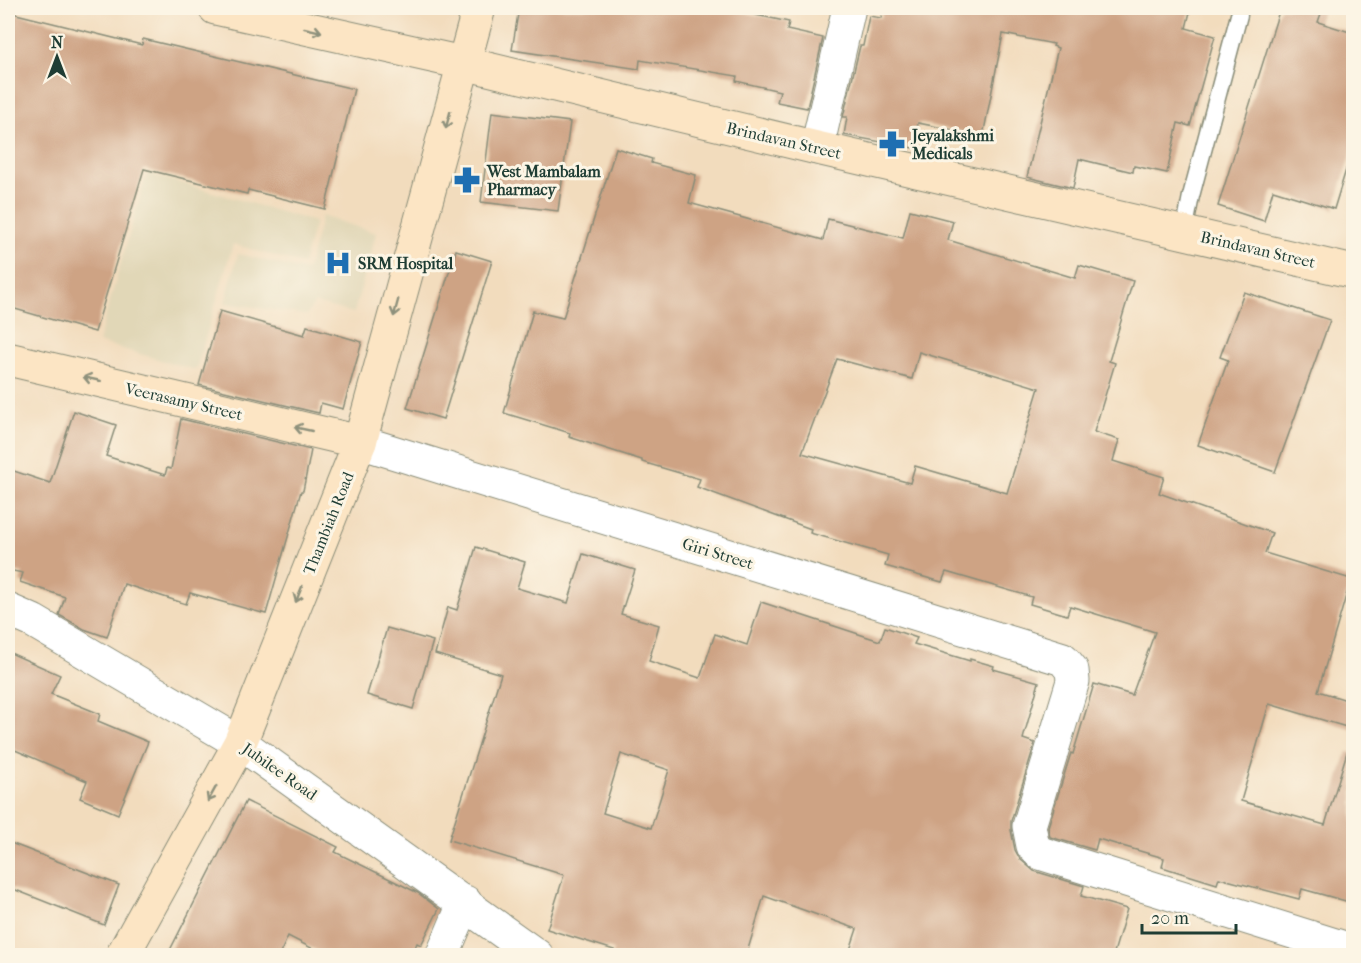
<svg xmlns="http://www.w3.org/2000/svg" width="1361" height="963" font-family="'IM FELL French Canon',serif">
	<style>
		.built { fill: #e1d7b7 }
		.building { fill: #cea384; fill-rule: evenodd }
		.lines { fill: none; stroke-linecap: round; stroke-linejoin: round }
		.lane-casing { stroke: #888c78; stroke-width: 19 }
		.street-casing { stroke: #888c78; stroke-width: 35 }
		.secondary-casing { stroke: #888c78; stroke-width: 35 }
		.lane { stroke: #fff; stroke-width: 16 }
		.street { stroke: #fff; stroke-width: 33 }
		.secondary { stroke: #fce5c4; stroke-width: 33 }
		.oneway { stroke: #8e917c }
		.labels { text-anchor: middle; stroke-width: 6; stroke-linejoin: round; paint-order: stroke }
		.poi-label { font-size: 16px; font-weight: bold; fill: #1f3d34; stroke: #fcf5e5; text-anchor: start }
		.street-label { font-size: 16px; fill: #1f3d34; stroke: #fcf5e5 }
	</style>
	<rect width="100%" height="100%" fill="#fcf5e5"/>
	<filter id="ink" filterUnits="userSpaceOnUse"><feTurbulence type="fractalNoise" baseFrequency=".0167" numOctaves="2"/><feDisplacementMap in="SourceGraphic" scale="12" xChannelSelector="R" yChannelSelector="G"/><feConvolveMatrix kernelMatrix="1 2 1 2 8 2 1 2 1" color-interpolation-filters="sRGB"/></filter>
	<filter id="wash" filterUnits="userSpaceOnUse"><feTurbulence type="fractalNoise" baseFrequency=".008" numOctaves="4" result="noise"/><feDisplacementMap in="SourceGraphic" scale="24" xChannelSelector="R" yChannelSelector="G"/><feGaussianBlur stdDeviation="1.35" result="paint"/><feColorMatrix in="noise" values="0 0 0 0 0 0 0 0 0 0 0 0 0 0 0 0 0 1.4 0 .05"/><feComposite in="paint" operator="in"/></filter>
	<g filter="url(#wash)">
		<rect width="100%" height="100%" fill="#f2dcbd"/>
		<g class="built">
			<path d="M147,173L315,222L303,264L233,244L196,370L98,342Z"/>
			<path d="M322,216L376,233L354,313L315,303L306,315L225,303L238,254L307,271Z"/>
		</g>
		<g id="blocks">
			<g class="building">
				<path d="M519,8H723L789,22L787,30L823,38L807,108L777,102L780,91L736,81L737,76L640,60L639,69L512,50Z"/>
				<path d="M883,8H1191L1186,28L1215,36L1190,126L1178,123L1167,173L1134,166L1133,172L1079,159L1073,188L1027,177L1058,48L1053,46L1054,44L1003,34L983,136L918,123L913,148L844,135L847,117H843L860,46H863L869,16L881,18Z"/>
				<path d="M1280,8H1323L1318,22L1353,33V147L1334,209L1273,190L1264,221L1218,206Z"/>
				<path d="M8,12L142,45L143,39L354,89L325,209L248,190L247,194L144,169L95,332L8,307Z"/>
				<path d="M492,112L570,122L558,211L481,202Z"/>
				<path d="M616,148L652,159L651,163L696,175L689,203L823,240L828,219L903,238L910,210L953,221L948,240L1075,278L1079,265L1133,281L1109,361L1115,363L1094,432L1119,440L1113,461L1164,477L1159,493L1272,533L1265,553L1351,579L1318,691L1353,702V729L1269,704L1241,801L1325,825L1347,752L1353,753V903L1302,889L1299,899L1219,878L1217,884L1162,867L1164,858L1098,839L1095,850L1050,837L1048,827L1071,753L1073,754L1094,684L1132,695L1155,632L1070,606L1067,615L1030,604L1032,597L946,572L942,582L885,566L888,555L810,533L811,529L697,487L700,479L642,462V460L569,437L570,433L504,413L533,311L563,318ZM919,352L1039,388L1007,493L915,466L910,483L802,453L837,359L912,379Z"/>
				<path d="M456,250L492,261L443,419L407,408Z"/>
				<path d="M1244,292L1330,320L1275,472L1198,445L1228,360L1220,357Z"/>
				<path d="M220,311L304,335L307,326L362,342L343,409L321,403L319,413L199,385Z"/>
				<path d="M74,411L116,425L106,456L165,475L167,468L171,469L181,419L311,450L303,491H301L266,614L190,593L186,604L124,584L107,637L84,629L59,615L65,597L20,582L23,573L8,570V469L50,483Z"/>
				<path d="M476,547L525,562L517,588L568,603L583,554L635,570L621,614L659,625L649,661L700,678L715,634L747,645L761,602L880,641L885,627L917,638L914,644L970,661V659L994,666L993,669L1039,682L1023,739L1035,743L1011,821V830L1015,850L1020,859L1034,871L1084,886L1081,896L1127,909L1113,956H848L857,929L764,896L746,956H612L614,950L547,929L564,875L449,840L501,674L435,654L448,607L457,610ZM621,754L669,770L651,828L603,813Z"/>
				<path d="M387,628L433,641L413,709L367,695Z"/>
				<path d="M8,652L60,675L51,694L100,714L98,721L148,742L118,814L80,798L87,781L8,747Z"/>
				<path d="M246,801L338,847L335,852L418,893L439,909L421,945L417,943L411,956H327L288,936L279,956H167Z"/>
				<path d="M8,842L119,885L104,925L8,887Z"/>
			</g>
		</g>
	</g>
	<g filter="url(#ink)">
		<use href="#blocks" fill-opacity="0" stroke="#888c78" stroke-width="1.5"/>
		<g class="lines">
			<g class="lane-casing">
				<path id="lane" d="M1184,232L1191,196L1239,15"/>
			</g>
			<g class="street-casing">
				<g id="street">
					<path d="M817,148L849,8"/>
					<path d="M360,442L1063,659L1072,670L1073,681L1029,826L1033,846L1040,853L1354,951"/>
					<path d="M8,610L33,621L240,743L537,956"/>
					<path d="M442,956L465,902"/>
				</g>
			</g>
			<g class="secondary-casing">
				<g id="secondary">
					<path d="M215,8L463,63L817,148L1354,272"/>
					<path d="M8,359L360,442"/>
					<path d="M122,956L240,743L360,442L479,8"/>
				</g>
			</g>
			<use href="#lane" class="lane"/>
			<use href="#street" class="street"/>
			<use href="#secondary" class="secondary"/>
		</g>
		<defs><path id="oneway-shaft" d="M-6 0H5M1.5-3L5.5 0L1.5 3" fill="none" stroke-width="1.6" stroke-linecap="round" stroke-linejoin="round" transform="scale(1.5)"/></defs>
		<g class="oneway">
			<use href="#oneway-shaft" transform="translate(313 30) rotate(13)"/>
			<use href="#oneway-shaft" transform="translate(448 120) rotate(105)"/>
			<use href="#oneway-shaft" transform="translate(396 308) rotate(105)"/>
			<use href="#oneway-shaft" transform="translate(92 379) rotate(-167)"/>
			<use href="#oneway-shaft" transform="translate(303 429) rotate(-167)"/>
			<use href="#oneway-shaft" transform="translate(299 594) rotate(112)"/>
			<use href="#oneway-shaft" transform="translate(212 794) rotate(119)"/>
		</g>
	</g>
	<defs>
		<g id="pharmacy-bare" transform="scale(2.07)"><path d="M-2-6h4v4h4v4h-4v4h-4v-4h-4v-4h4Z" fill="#1f6fb2" stroke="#fcf5e5" stroke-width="2.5" paint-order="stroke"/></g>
		<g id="hospital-bare" transform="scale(2.07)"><path d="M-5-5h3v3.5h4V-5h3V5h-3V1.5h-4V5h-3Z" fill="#1f6fb2" stroke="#fcf5e5" stroke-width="2.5" paint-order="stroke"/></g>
	</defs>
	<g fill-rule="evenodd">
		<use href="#pharmacy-bare" x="892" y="144"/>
		<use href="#pharmacy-bare" x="467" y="180"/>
		<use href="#hospital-bare" x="338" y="263"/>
	</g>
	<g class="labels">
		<g class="poi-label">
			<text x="912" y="141">Jeyalakshmi<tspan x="912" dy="18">Medicals</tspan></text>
			<text x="487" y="177">West Mambalam<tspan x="487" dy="18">Pharmacy</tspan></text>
			<text x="358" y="269">SRM Hospital</text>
		</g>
		<g class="street-label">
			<text transform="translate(784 140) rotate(13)" y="6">Brindavan Street</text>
			<text transform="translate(1258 249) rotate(13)" y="6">Brindavan Street</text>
			<text transform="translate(184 401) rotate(13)" y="6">Veerasamy Street</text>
			<text transform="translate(328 523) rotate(-68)" y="6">Thambiah Road</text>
			<text transform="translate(718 553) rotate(17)" y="6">Giri Street</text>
			<text transform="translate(280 771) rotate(35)" y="6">Jubilee Road</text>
		</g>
	</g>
	<rect width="1361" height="963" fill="none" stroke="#fcf5e5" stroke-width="30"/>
	<g transform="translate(57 57)" stroke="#fcf5e5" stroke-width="4.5" paint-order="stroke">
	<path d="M0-4.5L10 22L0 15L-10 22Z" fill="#1f3d34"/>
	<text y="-9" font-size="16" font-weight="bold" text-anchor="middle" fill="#1f3d34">N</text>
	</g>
	<path d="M1142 924v9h94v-9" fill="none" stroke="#1f3d34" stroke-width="3"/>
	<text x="1151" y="924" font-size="18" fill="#1f3d34" stroke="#fcf5e5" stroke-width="4.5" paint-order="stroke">20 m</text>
</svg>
